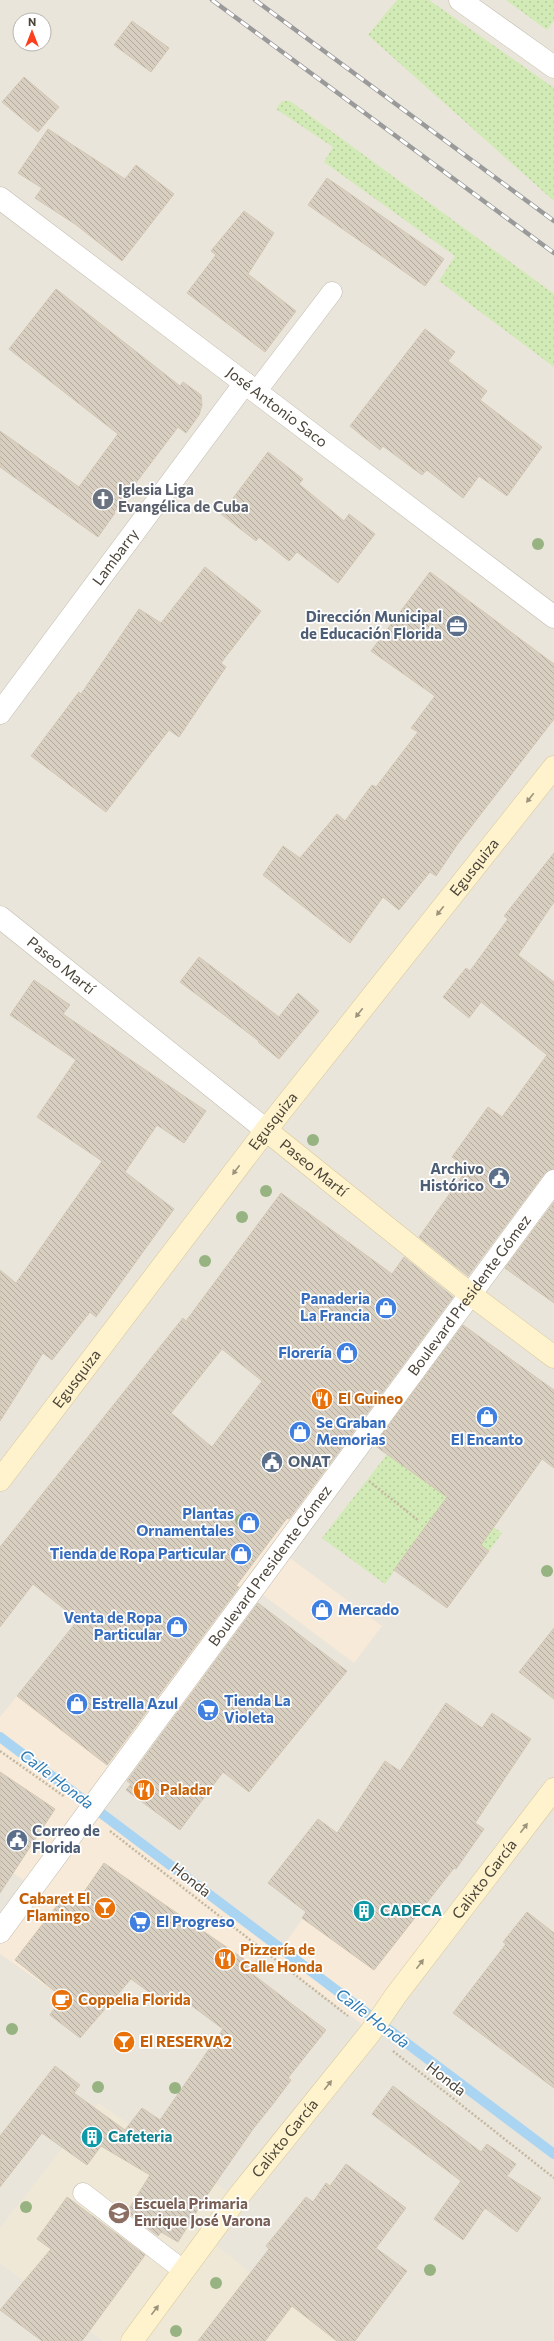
<svg xmlns="http://www.w3.org/2000/svg" width="554" height="2341" font-family="Commissioner,sans-serif">
	<style>
		.residential { fill: #eae5da; fill-rule: evenodd }
		.commercial { fill: #f7ead8 }
		.education { fill: #efe8d6 }
		.grass { fill: url(#grass-dots) }
		.lines { fill: none; stroke-linecap: round; stroke-linejoin: round }
		.stream { stroke: #a9d4f2; stroke-width: 10 }
		.building { fill: url(#building-back-hatch); stroke: #d3c7b4; fill-rule: evenodd }
		.lane-casing { stroke: #c2bbae; stroke-width: 21 }
		.street-casing { stroke: #c2bbae; stroke-width: 23 }
		.secondary-casing { stroke: #d6c79b; stroke-width: 23 }
		.path { stroke: #c4b79f; stroke-width: 2.5; stroke-dasharray: 2 2; stroke-linecap: butt }
		.lane { stroke: #fff; stroke-width: 20 }
		.street { stroke: #fff; stroke-width: 22 }
		.secondary { stroke: #fff3cd; stroke-width: 22 }
		.rail-casing { stroke: #9a9a9a; stroke-width: 4.5 }
		.rail { stroke: #fff; stroke-width: 3; stroke-dasharray: 9; stroke-linecap: butt }
		.tree { fill: #97b381 }
		.oneway { fill: #9c937c }
		.labels { text-anchor: middle; stroke-width: 3.5; stroke-linejoin: round; paint-order: stroke }
		.street-label { font-size: 15px; fill: #4b4439; stroke: #fff }
		.worship-label { font-size: 15px; font-weight: bold; fill: #5b616d; stroke: #fff; text-anchor: start }
		.service-label { font-size: 15px; font-weight: bold; fill: #4e5e75; stroke: #fff; text-anchor: end }
		.shop-label { font-size: 15px; font-weight: bold; fill: #366cbe; stroke: #fff; text-anchor: end }
		.food-label { font-size: 15px; font-weight: bold; fill: #c56008; stroke: #fff; text-anchor: start }
		.culture-label { font-size: 15px; font-weight: bold; fill: #0d838f; stroke: #fff; text-anchor: start }
		.education-label { font-size: 15px; font-weight: bold; fill: #785e54; stroke: #fff; text-anchor: start }
		.water-label { font-size: 16px; font-style: italic; fill: #2e7ab2; stroke: #fff }
	</style>
	<defs>
		<pattern id="grass-dots" width="8" height="8" patternUnits="userSpaceOnUse"><rect width="8" height="8" fill="#d2eab5"/><path d="M2 2h.1M6 6h.1" fill="none" stroke="#b6ca9c" stroke-width="1.8" stroke-linecap="round"/></pattern>
		<pattern id="building-back-hatch" width="6" height="6" patternUnits="userSpaceOnUse"><rect width="6" height="6" fill="#d8cfc1"/><path d="M-1 5l2 2M0 0l6 6M5-1l2 2" fill="none" stroke="#b1aa9e"/></pattern>
	</defs>
	<rect width="100%" height="100%" fill="#f6f3ec"/>
	<path class="residential" d="M0,0H554V2341H0ZM20,20H44V44H20Z"/>
	<g class="commercial">
		<path d="M252,1416L336,1477L192,1673L290,1741L262,1774L168,1706L94,1805L14,1747L281,1949L351,1851L442,1919L367,2028L263,1951L209,2019L180,1997L164,2003L111,1965L94,1986L113,2001L80,2038L50,2015L62,1997L0,1954V1932L34,1887L0,1864V1717L122,1567Z"/>
		<path d="M290,1558L382,1626L354,1663L263,1595Z"/>
	</g>
	<path class="education" d="M98,2103L237,2198L208,2239L337,2341H103L0,2263V2228Z"/>
	<g class="grass">
		<path d="M397,0H429L554,88V201L368,35Z"/>
		<path d="M506,0H554V20L547,30Z"/>
		<path d="M282,101H290L554,294V367L439,281L455,256L324,162L333,147L276,109Z"/>
		<path d="M389,1452L502,1533L489,1551L436,1513L385,1584L322,1538Z"/>
	</g>
	<g class="lines">
		<path class="stream" d="M0,1737L554,2154"/>
	</g>
	<g class="building">
		<path d="M132,21L169,48L151,72L114,45Z"/>
		<path d="M24,77L59,107L38,132L2,102Z"/>
		<path d="M48,129L125,179L136,165L174,194L122,261L75,224L35,198L42,188L18,173Z"/>
		<path d="M327,178L444,259L425,286L308,205Z"/>
		<path d="M244,211L274,233L248,274L296,311L265,352L187,293L216,255L211,251Z"/>
		<path d="M56,289L180,386L183,382L201,395L202,405L199,415L186,433L178,427L114,512L115,513L98,537L0,467V431L79,487L118,434L9,349Z"/>
		<path d="M425,329L455,352L448,361L487,391L480,400L542,447L507,496L479,476L463,498L427,470L422,475L383,446L380,450L350,426Z"/>
		<path d="M268,452L303,479L299,484L344,521L349,514L375,534L338,583L297,552L289,561L259,537L256,541L221,514Z"/>
		<path d="M205,567L261,611L221,663L226,667L179,737L169,730L106,812L31,756L79,692L81,694L139,609L161,623Z"/>
		<path d="M430,572L554,664V719L457,845L436,876L430,872L399,910L383,897L350,943L263,875L283,846L300,858L337,814L345,821L372,785L376,787L418,732L411,728L435,696L371,651Z"/>
		<path d="M554,853V902L518,955L554,982V1169L544,1174L468,1276L419,1237L468,1168L452,1157L488,1107L502,1117L547,1055L481,1002L469,1018L443,997L466,968L470,971L508,919L504,916Z"/>
		<path d="M199,957L279,1017L298,993L319,1011L279,1059L258,1042L259,1041L180,982Z"/>
		<path d="M34,980L70,1005L63,1014L206,1111L184,1143L157,1125L125,1172L174,1209L96,1317L90,1312L52,1360L43,1353L0,1421V1270L16,1283L102,1161L37,1117L76,1060L10,1015Z"/>
		<path d="M281,1193L392,1274L404,1257L453,1297L289,1519L287,1518L236,1586L239,1587L107,1765L17,1696L78,1620L33,1584L0,1627V1547L183,1318L186,1321ZM222,1349L262,1381L212,1447L171,1413Z"/>
		<path d="M554,1202V1303L505,1268Z"/>
		<path d="M463,1325L554,1390V1468L542,1459L481,1545L489,1551L447,1608L394,1570L447,1497L374,1445Z"/>
		<path d="M258,1603L347,1671L249,1792L223,1772L180,1830L126,1790L131,1784L127,1781Z"/>
		<path d="M554,1628V1699L519,1672Z"/>
		<path d="M446,1703L482,1728L492,1713L531,1739L475,1823L484,1829L456,1869L454,1868L374,1970L302,1918L306,1912L268,1883L318,1819L337,1833L385,1761L400,1771Z"/>
		<path d="M0,1772L55,1809L0,1893Z"/>
		<path d="M104,1863L251,1964L247,1970L326,2030L288,2078L291,2080L273,2104L253,2129L203,2201L178,2242L161,2232L158,2236L127,2212L150,2175L101,2146L87,2165L42,2133L0,2187V2136L55,2066L80,2085L74,2093L125,2130L142,2108L160,2120L223,2029L172,1991L164,2003L131,1979L80,2038L50,2015L62,1997L15,1960L62,1899L73,1908Z"/>
		<path d="M527,1912L554,1933V2088L453,2013L506,1944L503,1942Z"/>
		<path d="M393,2086L481,2152L487,2144L516,2164L507,2176L541,2198L517,2232L485,2208L463,2240L434,2219L461,2181L372,2114Z"/>
		<path d="M346,2164L406,2208L376,2248L407,2271L355,2341H337L292,2306L265,2341H198L269,2249L266,2246L306,2197L313,2202L326,2183L330,2186Z"/>
		<path d="M67,2197L145,2255L82,2341H42L0,2310L51,2249L37,2239Z"/>
	</g>
	<g class="lines">
		<g class="lane-casing">
			<g id="lane">
				<path d="M256,392L332,292"/>
				<path d="M83,2193L184,2271"/>
			</g>
		</g>
		<g class="street-casing">
			<g id="street">
				<path d="M460,0L554,67"/>
				<path id="s1" d="M0,198L554,617"/>
				<path id="s2" d="M0,713L245,383"/>
				<path id="s3" d="M0,917L266,1130"/>
				<path id="s4" d="M0,1932L554,1181"/>
			</g>
		</g>
		<g class="secondary-casing">
			<g id="secondary">
				<path id="s5" d="M266,1130L470,1294L554,1357"/>
				<path id="s6" d="M0,1480L266,1130L554,767"/>
				<path id="s7" d="M132,2341L237,2198L370,2033L396,1995L554,1789"/>
			</g>
		</g>
		<g class="path">
			<path d="M369,1481L419,1521"/>
			<path d="M0,1751L65,1797"/>
			<path d="M110,1831L348,2016"/>
			<path d="M393,2051L554,2178"/>
		</g>
		<use href="#lane" class="lane"/>
		<use href="#street" class="street"/>
		<use href="#secondary" class="secondary"/>
		<g class="rail-casing">
			<g id="rail">
				<path d="M212,0L554,253"/>
				<path d="M255,0L554,221"/>
			</g>
		</g>
		<use href="#rail" class="rail"/>
	</g>
	<g class="tree">
		<circle cx="538" cy="544" r="6"/>
		<circle cx="313" cy="1140" r="6"/>
		<circle cx="266" cy="1191" r="6"/>
		<circle cx="242" cy="1217" r="6"/>
		<circle cx="205" cy="1261" r="6"/>
		<circle cx="241" cy="1520" r="6"/>
		<circle cx="547" cy="1571" r="6"/>
		<circle cx="12" cy="2029" r="6"/>
		<circle cx="98" cy="2087" r="6"/>
		<circle cx="175" cy="2088" r="6"/>
		<circle cx="26" cy="2207" r="6"/>
		<circle cx="430" cy="2270" r="6"/>
		<circle cx="216" cy="2283" r="6"/>
		<circle cx="176" cy="2331" r="6"/>
	</g>
	<defs><path id="oneway-solid" d="M-6-.8H1V-3.2L6.5 0L1 3.2V.8H-6Z"/></defs>
	<g class="oneway">
		<use href="#oneway-solid" transform="translate(530 798) rotate(128)"/>
		<use href="#oneway-solid" transform="translate(440 911) rotate(128)"/>
		<use href="#oneway-solid" transform="translate(359 1013) rotate(128)"/>
		<use href="#oneway-solid" transform="translate(236 1170) rotate(127)"/>
		<use href="#oneway-solid" transform="translate(524 1828) rotate(-53)"/>
		<use href="#oneway-solid" transform="translate(420 1964) rotate(-53)"/>
		<use href="#oneway-solid" transform="translate(328 2085) rotate(-51)"/>
		<use href="#oneway-solid" transform="translate(155 2310) rotate(-53)"/>
	</g>
	<defs>
		<g id="church-disc" transform="scale(1.15)"><circle r="9.5" fill="#6b7280" stroke="#fff"/><path d="M-1.2-6h2.4v3.5h3.3v2.4h-3.3V6h-2.4V-.1h-3.3v-2.4h3.3Z" fill="#fff"/></g>
		<g id="office-disc" transform="scale(1.15)"><circle r="9.5" fill="#5c6f8a" stroke="#fff"/><path d="M-6-3h4V-5.5h4V-3h4V5H-6ZM-1-4.5V-3h2v-1.5ZM-6 0V1H6V0Z" fill="#fff"/></g>
		<g id="civic-disc" transform="scale(1.15)"><circle r="9.5" fill="#5c6f8a" stroke="#fff"/><path d="M-.6-6.5H3V-4.5H.6V-3L4-1V1h2V6H-6V1h2V-1L-.6-3ZM-1.2 2.5V6h2.4V2.5Z" fill="#fff"/></g>
		<g id="shop-disc" transform="scale(1.15)"><circle r="9.5" fill="#3f7fe0" stroke="#fff"/><path d="M-5-2.5h2.3a2.7 3.5 0 0 1 5.4 0H5L5.5 6h-11ZM-1.5-2.5h3a1.5 2.3 0 0 0-3 0Z" fill="#fff"/></g>
		<g id="restaurant-disc" transform="scale(1.15)"><circle r="9.5" fill="#e8710a" stroke="#fff"/><path d="M-5-6h1v4h1v-4h1v4h1v-4h1v5L-1.5 .5V6h-2V.5L-5-1ZM5-6V6H3V1.5H1.5Q1.5-4 5-6Z" fill="#fff"/></g>
		<g id="supermarket-disc" transform="scale(1.15)"><circle r="9.5" fill="#3f7fe0" stroke="#fff"/><path d="M-6-5.5h2.5l.6 2H6L4.5 2H-2.5L-4.4-4H-6ZM-1.5 3.2a1.3 1.3 0 1 0 .1 0ZM3 3.2a1.3 1.3 0 1 0 .1 0Z" fill="#fff"/></g>
		<g id="bar-disc" transform="scale(1.15)"><circle r="9.5" fill="#e8710a" stroke="#fff"/><path d="M-6-5H6L.8 .8V4.5H3.5V6h-7V4.5H-.8V.8Z" fill="#fff"/></g>
		<g id="building-disc" transform="scale(1.15)"><circle r="9.5" fill="#0f9aa8" stroke="#fff"/><path d="M-4-6H4V6H1V3H-1V6H-4ZM-2.5-4.3h1.7v1.8h-1.7ZM.8-4.3h1.7v1.8H.8ZM-2.5-1h1.7V.8h-1.7ZM.8-1h1.7V.8H.8Z" fill="#fff"/></g>
		<g id="cafe-disc" transform="scale(1.15)"><circle r="9.5" fill="#e8710a" stroke="#fff"/><path d="M-5.5-4.5H6V0H3Q3 3.5 0 3.5H-2.5Q-5.5 3.5-5.5 0ZM3-3.2v2h1.7v-2ZM-6 4.5H4V6H-6Z" fill="#fff"/></g>
		<g id="school-disc" transform="scale(1.15)"><circle r="9.5" fill="#8d6e63" stroke="#fff"/><path d="M0-5L7-2L0 1L-7-2ZM-4 1L0 2.5L4 1V4Q0 6-4 4Z" fill="#fff"/></g>
	</defs>
	<g fill-rule="evenodd">
		<use href="#church-disc" x="103" y="499"/>
		<use href="#office-disc" x="457" y="626"/>
		<use href="#civic-disc" x="499" y="1178"/>
		<use href="#shop-disc" x="386" y="1308"/>
		<use href="#shop-disc" x="347" y="1353"/>
		<use href="#restaurant-disc" x="322" y="1399"/>
		<use href="#shop-disc" x="487" y="1417"/>
		<use href="#shop-disc" x="300" y="1432"/>
		<use href="#civic-disc" x="272" y="1462"/>
		<use href="#shop-disc" x="249" y="1523"/>
		<use href="#shop-disc" x="241" y="1554"/>
		<use href="#shop-disc" x="322" y="1610"/>
		<use href="#shop-disc" x="177" y="1627"/>
		<use href="#shop-disc" x="77" y="1704"/>
		<use href="#supermarket-disc" x="208" y="1710"/>
		<use href="#restaurant-disc" x="144" y="1790"/>
		<use href="#civic-disc" x="17" y="1840"/>
		<use href="#bar-disc" x="105" y="1908"/>
		<use href="#building-disc" x="364" y="1911"/>
		<use href="#supermarket-disc" x="140" y="1922"/>
		<use href="#restaurant-disc" x="225" y="1959"/>
		<use href="#cafe-disc" x="62" y="2000"/>
		<use href="#bar-disc" x="124" y="2042"/>
		<use href="#building-disc" x="92" y="2137"/>
		<use href="#school-disc" x="119" y="2213"/>
	</g>
	<g class="labels">
		<g class="street-label">
			<text dy="5" stroke="none"><textPath href="#s1" startOffset="347">José Antonio Saco</textPath></text>
			<text dy="5" stroke="none"><textPath href="#s2" startOffset="194">Lambarry</textPath></text>
			<text dy="5" stroke="none"><textPath href="#s6" startOffset="775">Egusquiza</textPath></text>
			<text dy="5" stroke="none"><textPath href="#s3" startOffset="78">Paseo Martí</textPath></text>
			<text dy="5" stroke="none"><textPath href="#s6" startOffset="451">Egusquiza</textPath></text>
			<text dy="5" stroke="none"><textPath href="#s5" startOffset="61">Paseo Martí</textPath></text>
			<text dy="5" stroke="none"><textPath href="#s4" startOffset="791">Boulevard Presidente Gómez</textPath></text>
			<text dy="5" stroke="none"><textPath href="#s6" startOffset="127">Egusquiza</textPath></text>
			<text dy="5" stroke="none"><textPath href="#s4" startOffset="455">Boulevard Presidente Gómez</textPath></text>
			<text transform="translate(191 1880) rotate(38)" y="5">Honda</text>
			<text dy="5" stroke="none"><textPath href="#s7" startOffset="581">Calixto García</textPath></text>
			<text transform="translate(446 2079) rotate(38)" y="5">Honda</text>
			<text dy="5" stroke="none"><textPath href="#s7" startOffset="254">Calixto García</textPath></text>
		</g>
		<g class="worship-label">
			<text x="118" y="495">Iglesia Liga<tspan x="118" dy="17">Evangélica de Cuba</tspan></text>
		</g>
		<g class="service-label">
			<text x="442" y="622">Dirección Municipal<tspan x="442" dy="17">de Educación Florida</tspan></text>
			<text x="484" y="1174">Archivo<tspan x="484" dy="17">Histórico</tspan></text>
			<text x="288" y="1467" text-anchor="start">ONAT</text>
			<text x="32" y="1836" text-anchor="start">Correo de<tspan x="32" dy="17">Florida</tspan></text>
		</g>
		<g class="shop-label">
			<text x="370" y="1304">Panaderia<tspan x="370" dy="17">La Francia</tspan></text>
			<text x="332" y="1358">Florería</text>
			<text x="316" y="1428" text-anchor="start">Se Graban<tspan x="316" dy="17">Memorias</tspan></text>
			<text x="487" y="1445" text-anchor="middle">El Encanto</text>
			<text x="234" y="1519">Plantas<tspan x="234" dy="17">Ornamentales</tspan></text>
			<text x="226" y="1559">Tienda de Ropa Particular</text>
			<text x="338" y="1615" text-anchor="start">Mercado</text>
			<text x="162" y="1623">Venta de Ropa<tspan x="162" dy="17">Particular</tspan></text>
			<text x="224" y="1706" text-anchor="start">Tienda La<tspan x="224" dy="17">Violeta</tspan></text>
			<text x="92" y="1709" text-anchor="start">Estrella Azul</text>
			<text x="156" y="1927" text-anchor="start">El Progreso</text>
		</g>
		<g class="food-label">
			<text x="338" y="1404">El Guineo</text>
			<text x="160" y="1795">Paladar</text>
			<text x="90" y="1904" text-anchor="end">Cabaret El<tspan x="90" dy="17">Flamingo</tspan></text>
			<text x="240" y="1955">Pizzería de<tspan x="240" dy="17">Calle Honda</tspan></text>
			<text x="78" y="2005">Coppelia Florida</text>
			<text x="140" y="2047">El RESERVA2</text>
		</g>
		<g class="culture-label">
			<text x="380" y="1916">CADECA</text>
			<text x="108" y="2142">Cafeteria</text>
		</g>
		<g class="education-label">
			<text x="134" y="2209">Escuela Primaria<tspan x="134" dy="17">Enrique José Varona</tspan></text>
		</g>
		<g class="water-label">
			<text transform="translate(57 1779) rotate(37)" y="6">Calle Honda</text>
			<text transform="translate(373 2018) rotate(37)" y="6">Calle Honda</text>
		</g>
	</g>
	<g transform="translate(32 32)"><circle r="19" fill="#ffffff" stroke="#b7b4b0"/>
	<path d="M0-3L7 15L0 10L-7 15Z" fill="#fc3f1d"/>
	<text y="-6" font-size="11" font-weight="bold" text-anchor="middle" fill="#4b4439">N</text>
	</g>
</svg>
